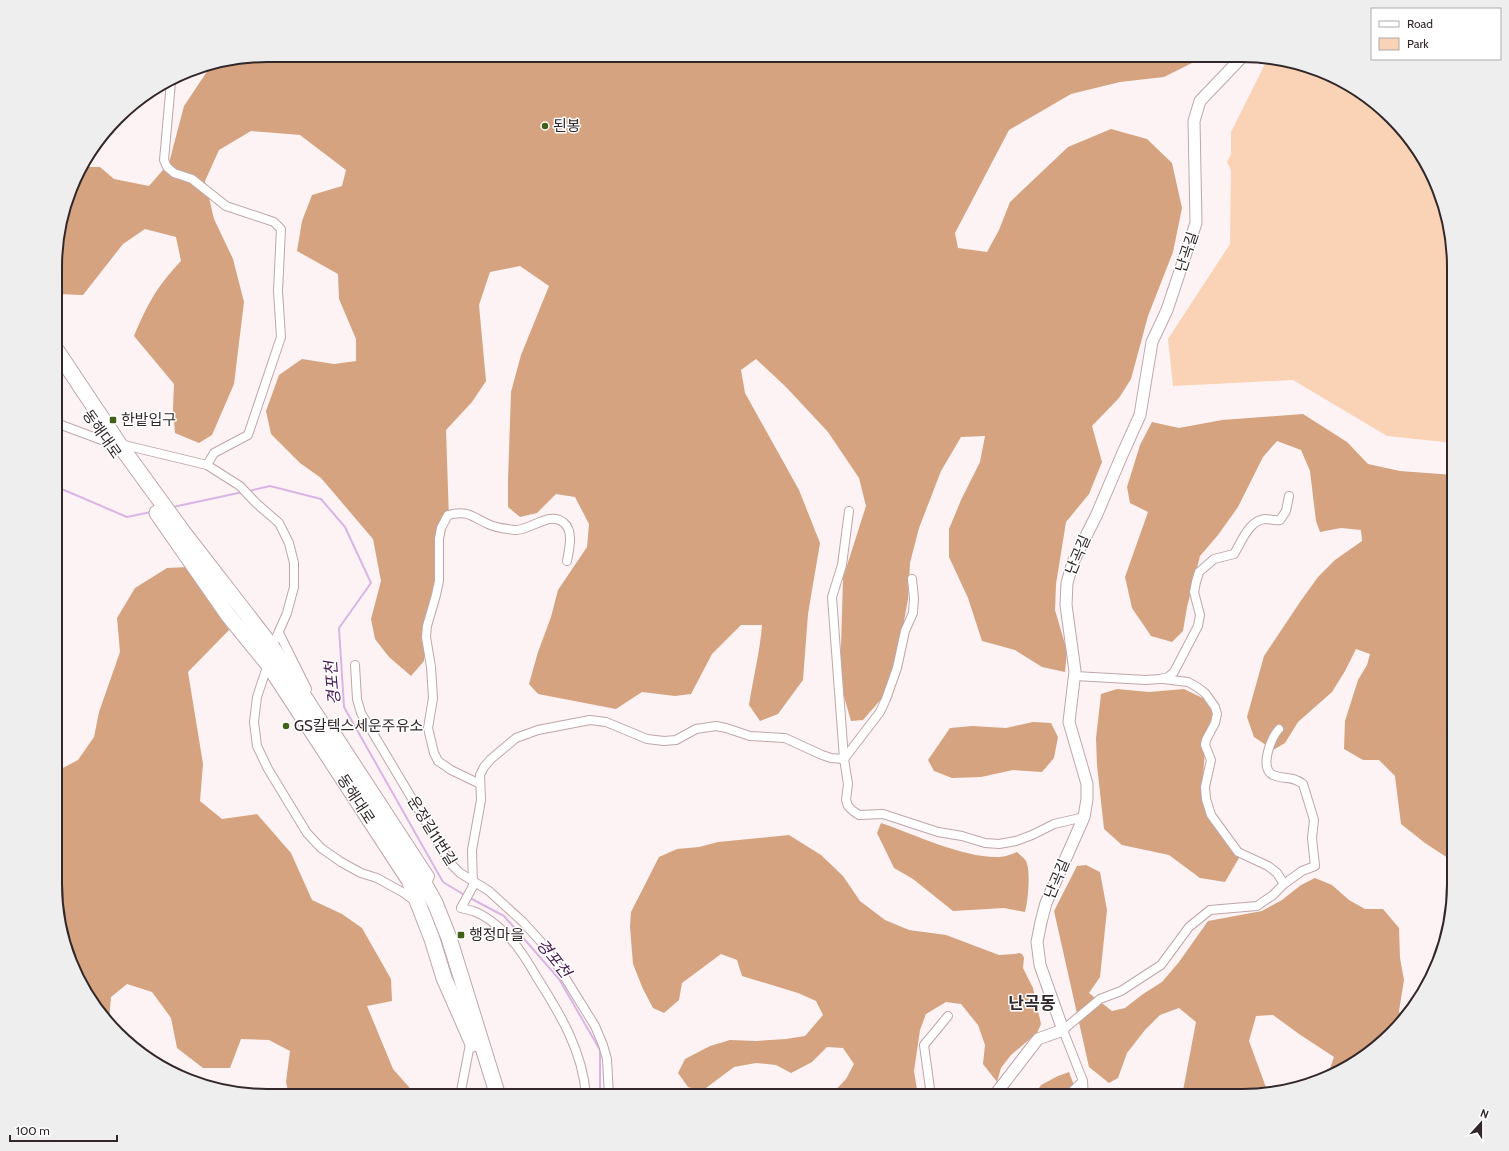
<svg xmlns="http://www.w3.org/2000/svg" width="1509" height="1151" font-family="Cabin,'Noto Sans KR',sans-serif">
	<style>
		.green { fill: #fad2b6 }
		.forest { fill: #d5a37f }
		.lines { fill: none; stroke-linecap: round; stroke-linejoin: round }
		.stream { stroke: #dab5e4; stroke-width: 2 }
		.street-casing { stroke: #bfa6aa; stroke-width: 10 }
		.secondary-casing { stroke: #bfa6aa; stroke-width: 13 }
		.highway-casing { stroke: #bfa6aa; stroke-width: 17 }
		.street { stroke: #fff; stroke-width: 8 }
		.secondary { stroke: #fff; stroke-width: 11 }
		.highway { stroke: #fff; stroke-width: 15 }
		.poi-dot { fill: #406117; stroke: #fff; stroke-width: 1.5 }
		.labels { text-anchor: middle; stroke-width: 3; stroke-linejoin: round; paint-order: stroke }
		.poi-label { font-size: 15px; fill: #32282a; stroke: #fff; text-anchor: start }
		.street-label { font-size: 15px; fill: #32282a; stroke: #fff }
		.water-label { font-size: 16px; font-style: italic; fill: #471a52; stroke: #fff }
		.quarter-label { font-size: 17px; font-weight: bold; fill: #32282a; stroke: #fff }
		.rim { fill: none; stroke: #32282a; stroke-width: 2 }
	</style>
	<rect width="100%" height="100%" fill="#fdf3f4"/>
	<path class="green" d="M1268,58L1323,71L1381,108L1432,174L1447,213L1454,267V443L1387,436L1293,380L1173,386L1168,339L1230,244L1231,170L1227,162L1231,154V132Z"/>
	<g class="forest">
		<path d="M267,55H547L553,60L565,55H1208L1164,77L1120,82L1071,94L1009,130L955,233L958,248L987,252L999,230L1010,202L1068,147L1111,129L1147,139L1172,163L1182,208L1173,252L1148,316L1131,379L1119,398L1092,426L1102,462L1089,494L1066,522L1056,584L1055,610L1067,651L1065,672L1042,667L1015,650L982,641L968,598L949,557V529L961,500L980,462L985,436L961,437L941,471L919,528L910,563L908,599L895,671L883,697L863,720L851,721L841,686V647L843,578L866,506L859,478L828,432L786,387L756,359L741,370L745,393L799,490L820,543L808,614L803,680L778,714L760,721L749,705C753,678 760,652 762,625H741L712,654L691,694L675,696L642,692L616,709L538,694L529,684L538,652L551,617L558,590L587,547L589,524L575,497L556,494L537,513L520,517L508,507V481L511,392L521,355L549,286L520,266L490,272L479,305L486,381L472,402L446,430L449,519L437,559L434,596L426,627L424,661L411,676L389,657L375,639L371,619L381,581L373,539L321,478L300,463L271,434L266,411L279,375L302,359L334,364L356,361V339L339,299L338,274L297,251L302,221L312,195L342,186L346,170L300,135L251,131L219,150L205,181L214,219L233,259L244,302L234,384L212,435L199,443L175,433L173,409L174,384L134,336C147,305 157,286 181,261L176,237L145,229L123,244L83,295L57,294V239L82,167H100L114,179L149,186L169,163L184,106L212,64Z"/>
		<path d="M1303,414L1347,442L1368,464L1400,471L1454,475V719L1446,722C1446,739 1445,760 1454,775V862L1425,843L1401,824L1395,776L1379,760H1363L1344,749L1345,721L1358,680L1367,665L1370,654L1356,649L1345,671L1332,692L1298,722L1285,743L1273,750L1254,737L1247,717L1264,656L1300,602L1318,577L1335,560L1362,541L1361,530L1341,528L1320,532L1316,521L1310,471L1301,450L1277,441L1263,457L1238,507L1218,535L1200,556L1187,607L1183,631L1172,642L1151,636L1132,608L1125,577L1148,512L1130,503L1127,487L1140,445L1152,422L1179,428L1222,420Z"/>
		<path d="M188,567L229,630L188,672L203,764L200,801L222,819L257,814L291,853L312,900L342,914L362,928L391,979L392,1001L367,1006L393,1069L417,1096H289L286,1082L290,1051L269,1040L241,1039L230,1068H203L177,1048L171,1018L152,992L127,984L111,997L109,1020L77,978L55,898L56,759L59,770L78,760L94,737L99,712L120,652L117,618L135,588L167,568Z"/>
		<path d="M1117,689L1149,692L1184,689L1215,704L1213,723L1205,751L1202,789L1215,824L1235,847L1239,858L1225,882L1200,878L1169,855L1122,845L1104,829L1097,765L1096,738L1101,694Z"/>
		<path d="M1033,722L1051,723L1058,737L1054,758L1042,772L1013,770L981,777L952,778L934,771L928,760L950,728L972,726L1006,728Z"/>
		<path d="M881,823C916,835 963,858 999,857C1005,857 1012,854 1017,852C1020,855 1024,858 1026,861C1031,871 1028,901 1025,912L1004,908L953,911L913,879L894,868L877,833Z"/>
		<path d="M789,835L821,855L843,876L860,901L885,920L909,930L946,935L999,955L1015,954L1019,953L1022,954L1024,958L1023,968L1033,988L1041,1024L1037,1033L1011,1055L1001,1068L997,1082L983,1064L985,1045L978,1025L961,1004L946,1002L926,1014L920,1030L914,1071L918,1096H830L846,1079L854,1064L843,1048L827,1047L812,1062L791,1073L776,1065L756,1063L734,1067L702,1091L688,1087L678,1073L685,1059L710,1046L730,1040L756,1041L786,1039L805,1036L823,1015L816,1001L798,993L742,976L737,960L721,954L682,983L679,1000L664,1013L653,1008L643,989L633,964L630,927L631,912L659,857L677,849L699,847L718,842Z"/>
		<path d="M1086,865L1100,872L1107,910L1100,977L1089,993L1112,1011L1125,1008L1143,994L1162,982L1179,962L1208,921L1262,911L1282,900L1301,885L1315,878L1332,885L1349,900L1365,909H1383L1399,928L1400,958L1404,980L1399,1011L1402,1022L1335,1074L1327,1077L1334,1057L1299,1034L1273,1015L1256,1016L1249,1041L1268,1093L1242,1096H1182L1196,1022L1179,1008L1160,1015L1145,1030L1127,1053L1118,1078L1109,1083L1089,1067L1054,911L1077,866Z"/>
		<path d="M1069,1072L1078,1096H1034L1041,1085L1058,1076Z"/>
	</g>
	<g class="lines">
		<g class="stream">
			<path d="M56,488L64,490L127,517L151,512"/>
			<path d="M249,491L270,486L321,499L345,527L371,583L339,628L344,707L443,882L466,896"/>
			<path d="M173,507L243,492"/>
			<path d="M470,898L504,916L559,979L600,1050V1096"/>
		</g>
		<g class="street-casing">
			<g id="street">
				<path d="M171,82L164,160L167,167L174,173L192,179L226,206L274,222L281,229L278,291L281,337L248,435L214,453L207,465"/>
				<path d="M56,423L107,442"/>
				<path d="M120,444L207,465L240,486L256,503L279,523L289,543L294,563V587L287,613L272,647"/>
				<path d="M849,511L842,565L832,597L844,759L848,784L846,800L848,806L853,811L859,815L883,814L938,832L962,836L985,843L999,844L1016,841L1032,835L1054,824L1084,817"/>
				<path d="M279,633L307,689"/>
				<path d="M268,664L257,697L254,722L257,746L268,769L307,833L321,848L341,862L361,873L377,878L404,893L416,902"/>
				<path d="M355,665L357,699L361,713L451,864L460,873L489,891L523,922L541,942L556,963L595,1026L603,1045L607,1059L609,1096"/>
				<path d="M1075,676L1146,680L1160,679L1168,677L1174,672L1198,626L1200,615L1194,592L1196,582L1199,572L1214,559L1234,554C1241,543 1249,520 1265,519C1271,519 1273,521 1280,520L1286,511L1289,496"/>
				<path d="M1163,679L1188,682L1197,687L1205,693L1215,707L1217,714L1215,723L1206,740L1205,745L1211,760L1205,787L1206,799L1211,815L1238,852L1268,866L1277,873L1284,884"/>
				<path d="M336,732L430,876L426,886"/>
				<path d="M844,759L880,712L886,699L897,668L905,631L913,613L914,598L912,579"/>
				<path d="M480,784L451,770L438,761L434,753L428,728L433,698L431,667L426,637L427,626L436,595L439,581V539L441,528L448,515C467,510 471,516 488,524C496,528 506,529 515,530C530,531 550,510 564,523C574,531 569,550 567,561"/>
				<path d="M460,1096L471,1039"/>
				<path d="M586,1096C583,1051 559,1012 536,976C528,962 519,947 508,936C499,927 485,915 473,911C469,910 465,909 461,908L473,886L472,850L481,800L480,775L484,767L491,759L516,738L538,730L590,720L606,722L647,739L664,741L676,740L696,729L716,726L726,728L750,736L785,738L822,755L831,758L844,759"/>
				<path d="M931,1096L924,1045L948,1016"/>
				<path d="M1067,1096L1083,1081"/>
				<path d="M1084,1096L1083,1081L1063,1030L1100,999L1121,991L1161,965L1189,927L1210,910L1257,906L1273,895L1284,884L1302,871L1315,866L1312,838L1314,820L1303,784C1291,775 1284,780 1273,775C1259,768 1271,737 1279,729"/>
			</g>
		</g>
		<g class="secondary-casing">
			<path id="secondary" d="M994,1096L1038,1039L1063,1030L1040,965L1037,942L1041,922L1046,903L1084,817L1087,799V784L1069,722L1075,671L1066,605L1067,583L1073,562L1097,514L1122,455L1140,415L1152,342L1167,310L1196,223L1194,121L1200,101L1244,55"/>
		</g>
		<g class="highway-casing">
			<g id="highway">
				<path d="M57,351L119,444L183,532L272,647L420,876L435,903L449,938L498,1096"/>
				<path d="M157,513L228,615L268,664L409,880L432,939L444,978L473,1044"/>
			</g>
		</g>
		<use href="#street" class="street"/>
		<use href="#secondary" class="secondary"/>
		<use href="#highway" class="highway"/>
	</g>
	<g class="poi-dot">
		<circle cx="545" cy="126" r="4"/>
		<rect x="109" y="416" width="8" height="8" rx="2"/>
		<circle cx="286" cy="726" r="4"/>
		<rect x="457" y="931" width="8" height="8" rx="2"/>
	</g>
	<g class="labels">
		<g class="poi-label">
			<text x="553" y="131">된봉</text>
			<text x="121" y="425">한밭입구</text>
			<text x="294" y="731">GS칼텍스세운주유소</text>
			<text x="469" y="940">행정마을</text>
		</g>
		<g class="street-label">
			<text transform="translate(1187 252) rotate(-72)" y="5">난곡길</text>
			<text transform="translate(102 434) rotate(55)" y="5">동해대로</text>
			<text transform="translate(1078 555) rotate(-67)" y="5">난곡길</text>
			<text transform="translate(356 799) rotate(57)" y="5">동해대로</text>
			<text transform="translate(432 831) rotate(58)" y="5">운정길11번길</text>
			<text transform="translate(1057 879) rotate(-67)" y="5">난곡길</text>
		</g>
		<g class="water-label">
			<text transform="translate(332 683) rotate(-95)" y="6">경포천</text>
			<text transform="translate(554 958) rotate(51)" y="6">경포천</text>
		</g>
		<g class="quarter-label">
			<text x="1032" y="1009">난곡동</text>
		</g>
	</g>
	<path d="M0 0H1509V1151H0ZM267 62H1242A205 205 0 0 1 1447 267V884A205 205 0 0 1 1242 1089H267A205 205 0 0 1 62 884V267A205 205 0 0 1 267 62Z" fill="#efeeee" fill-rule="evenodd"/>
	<path class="rim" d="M267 62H1242A205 205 0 0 1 1447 267V884A205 205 0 0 1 1242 1089H267A205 205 0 0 1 62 884V267A205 205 0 0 1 267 62Z"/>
	<rect x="1371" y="8" width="130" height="52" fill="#ffffff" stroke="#ada9aa"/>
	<rect x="1379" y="21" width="20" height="6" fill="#ffffff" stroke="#ada9aa"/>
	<text x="1407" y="28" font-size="12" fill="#32282a">Road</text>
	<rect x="1379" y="38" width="20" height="12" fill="#fad2b6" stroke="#ada9aa"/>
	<text x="1407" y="48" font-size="12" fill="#32282a">Park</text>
	<g transform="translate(1481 1123) rotate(21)" stroke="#ffffff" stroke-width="3" paint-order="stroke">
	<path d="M0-3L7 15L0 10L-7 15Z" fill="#32282a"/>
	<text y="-6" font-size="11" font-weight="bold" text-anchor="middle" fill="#32282a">N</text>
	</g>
	<path d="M10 1135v6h107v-6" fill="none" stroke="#32282a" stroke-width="2"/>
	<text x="16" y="1135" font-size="12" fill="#32282a" stroke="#ffffff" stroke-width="3" paint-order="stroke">100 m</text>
</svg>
